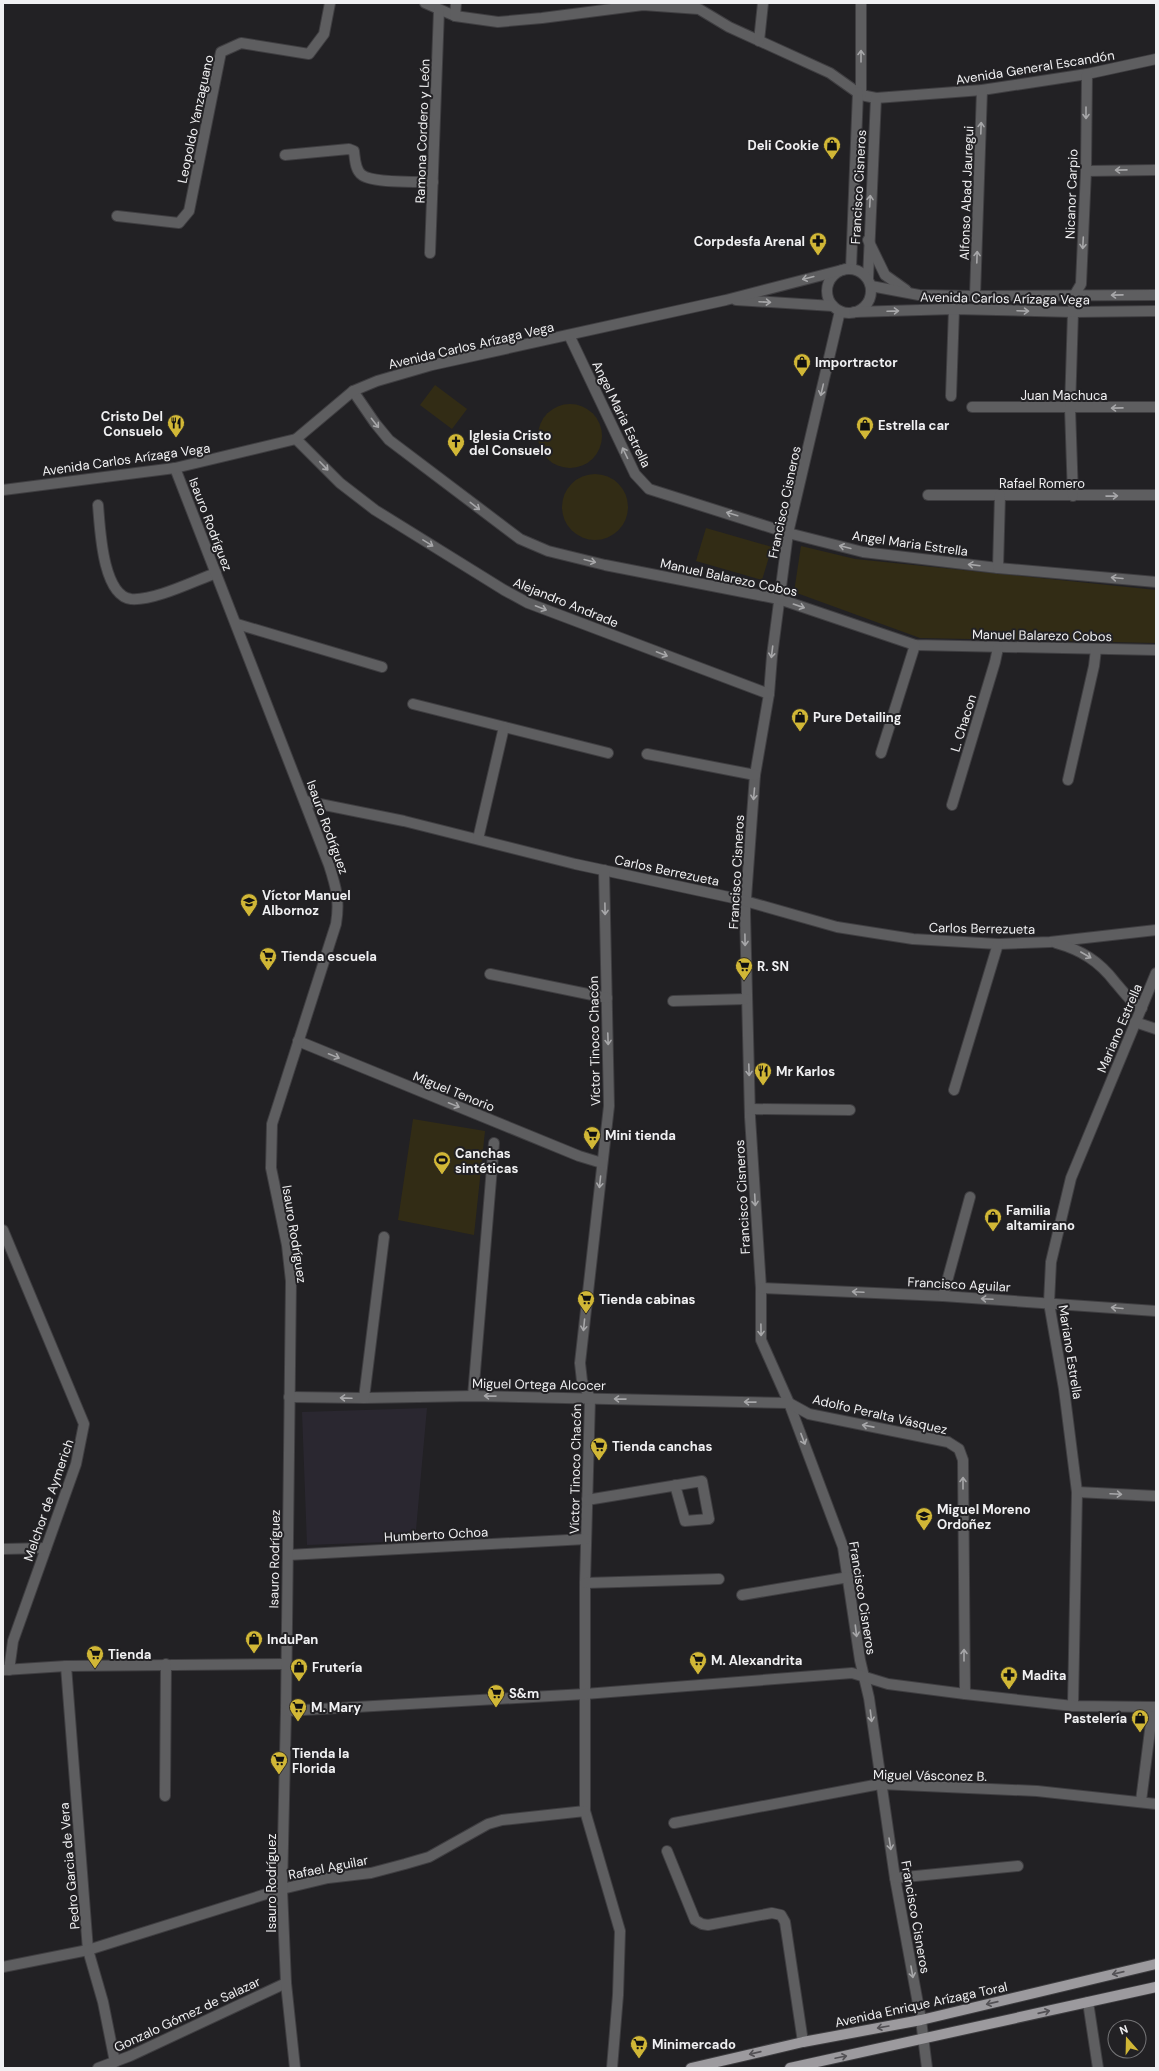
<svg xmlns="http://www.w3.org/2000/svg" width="1159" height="2071" font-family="'DM Sans',sans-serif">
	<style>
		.built { fill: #2a2730 }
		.green { fill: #322c15 }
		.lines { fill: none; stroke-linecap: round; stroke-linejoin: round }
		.minor-casing { stroke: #3f3e41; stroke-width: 12 }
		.tertiary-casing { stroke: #3f3e41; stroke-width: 12 }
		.primary-casing { stroke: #3f3e41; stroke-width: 12 }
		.minor { stroke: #5e5e60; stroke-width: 10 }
		.tertiary { stroke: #5e5e60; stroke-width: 10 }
		.primary { stroke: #9c9a9e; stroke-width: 10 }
		.oneway { stroke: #a7a7a9 }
		.oneway2 { stroke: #535155 }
		.labels { text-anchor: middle; stroke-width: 4; stroke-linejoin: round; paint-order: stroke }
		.street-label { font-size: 13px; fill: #f0f0f2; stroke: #222124 }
		.poi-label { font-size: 13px; font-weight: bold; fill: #f0f0f2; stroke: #222124; text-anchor: start }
	</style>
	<rect width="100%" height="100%" fill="#222124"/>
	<path class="built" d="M427,1408L415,1541L307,1545L302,1412Z"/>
	<g class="green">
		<path d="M435,385L467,409L452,429L420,405Z"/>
		<circle cx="570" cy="436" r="32"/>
		<circle cx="595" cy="507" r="33"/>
		<path d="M706,528L772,547L762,580L696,561Z"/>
		<path d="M801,546L855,559L1156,590V643L920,638L794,592Z"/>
		<path d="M413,1119L485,1131L474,1235L398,1220Z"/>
	</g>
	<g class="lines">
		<g class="minor-casing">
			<g id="minor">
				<path d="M425,3L455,16L498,22L542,18L643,5L699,9L729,27L830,73L861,95L876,98L982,90L1087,74L1156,59"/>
				<path d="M455,16L456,3"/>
				<path d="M759,41L763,3"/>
				<path d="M861,95V3"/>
				<path d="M285,155L349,149L354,151C355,159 355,170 362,175C372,183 418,182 433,182"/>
				<path d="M1086,171L1156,170"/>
				<path d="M117,216L179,223L189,211L221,52L241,43L309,54L324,34L330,3"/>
				<path d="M430,253L439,10"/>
				<path d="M851,269L858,92"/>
				<path d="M868,279L876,98"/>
				<path d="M975,296L982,90"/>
				<path d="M840,311L788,533L772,656L769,694L755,775L745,912L750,1117L761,1288V1340L789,1403L843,1547L860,1660L869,1698L895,1878L921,2020L927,2068"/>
				<path d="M569,335L635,474L649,489L788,533L863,552L998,568L1156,582"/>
				<path d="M353,391L375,423L389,440L520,539L548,551L605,565L779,599L915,645L1156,650"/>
				<path d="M951,396L954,309"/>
				<path d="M972,407H1156"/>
				<path d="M296,439L340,483L375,510L504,590L528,603L769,694"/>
				<path d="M928,495H1156"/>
				<path d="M1073,496L1070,408L1073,312L1074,296L1081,284L1086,171L1087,74"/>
				<path d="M98,505C100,527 102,595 131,599C154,601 194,581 216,573"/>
				<path d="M998,568L1000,495"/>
				<path d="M237,624L382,667"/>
				<path d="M413,704L608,753"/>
				<path d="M881,753L915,645"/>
				<path d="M647,754L755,775"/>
				<path d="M1068,780L1094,666L1096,649"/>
				<path d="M305,801L404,821L575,864L738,899L837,927L913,939L998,944L1050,942L1156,930"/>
				<path d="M952,805L995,662L998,648"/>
				<path d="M478,839L504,727"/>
				<path d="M604,870L609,1106L580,1363L582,1381L590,1398L585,1583V1811L620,1931L618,1995L612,2068"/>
				<path d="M1056,943C1081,950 1099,961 1115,982C1124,992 1130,1002 1142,1008"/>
				<path d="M490,974L607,998"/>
				<path d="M673,1001L746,999"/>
				<path d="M1135,1022L1156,1029"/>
				<path d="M298,1041L579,1156L602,1163"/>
				<path d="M954,1090L998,944"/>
				<path d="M750,1109L850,1110"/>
				<path d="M3,1230L84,1424L76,1464L13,1641L9,1670"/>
				<path d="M761,1288L943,1296L1156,1311"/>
				<path d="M943,1296L970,1197"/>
				<path d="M473,1396L494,1143"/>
				<path d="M289,1397L364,1398L473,1396L789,1403L809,1414L948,1442L959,1449L963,1460L965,1694"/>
				<path d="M364,1398L384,1237"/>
				<path d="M1077,1492L1156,1496"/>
				<path d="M587,1500L702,1481L709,1519L685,1521L675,1485"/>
				<path d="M3,1549L46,1548"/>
				<path d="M288,1555L586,1539"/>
				<path d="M585,1583L719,1579"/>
				<path d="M742,1595L849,1577"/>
				<path d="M66,1666L88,1950L103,2002L115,2062"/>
				<path d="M4,1670L66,1666L286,1664"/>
				<path d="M1073,1706L1077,1492L1064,1389L1049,1303L1051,1262L1071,1178L1156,973"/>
				<path d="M165,1796L166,1664"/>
				<path d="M1141,1801L1153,1707"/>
				<path d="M674,1823L880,1784L1037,1791L1156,1804"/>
				<path d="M667,1851L695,1920L702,1924L708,1925L772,1913L781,1915L785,1922L803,2042"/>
				<path d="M895,1878L1018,1866"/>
				<path d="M3,1967L88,1950L282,1889L328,1878L371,1873L405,1864L429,1857L488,1824L502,1820L585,1811"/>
				<path d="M1088,2002L1098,2068"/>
				<path d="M98,2068L130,2056L286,1983"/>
			</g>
		</g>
		<g class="tertiary-casing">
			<g id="tertiary">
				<path d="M868,240L885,275L906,290"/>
				<circle cx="849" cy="291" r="22"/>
				<path d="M871,286L919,295L975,296L1156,295"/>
				<path d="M736,300L833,306"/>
				<path d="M854,312L954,309L1073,312L1156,311"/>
				<path d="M175,468L329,865C336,887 340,900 336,924L272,1124L271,1168L287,1245L291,1281L286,1711L282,1889L286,1983L295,2068"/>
				<path d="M3,490L175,468L296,439L353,391L377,381L432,365L726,300L846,269"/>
				<path d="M286,1711L585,1694L852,1673L888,1684L965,1694L1073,1706L1156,1707"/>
			</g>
		</g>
		<g class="primary-casing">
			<g id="primary">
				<path d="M691,2068L803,2042L921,2020L1156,1964"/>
				<path d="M790,2068L1156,1987"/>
			</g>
		</g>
		<use href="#minor" class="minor"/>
		<use href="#tertiary" class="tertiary"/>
		<use href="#primary" class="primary"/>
	</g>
	<defs><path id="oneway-shaft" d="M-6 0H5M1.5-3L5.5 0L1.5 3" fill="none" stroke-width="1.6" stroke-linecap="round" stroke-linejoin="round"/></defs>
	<g class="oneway">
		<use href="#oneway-shaft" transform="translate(861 56) rotate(-90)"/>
		<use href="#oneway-shaft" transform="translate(1086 113) rotate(90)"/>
		<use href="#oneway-shaft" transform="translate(981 128) rotate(-88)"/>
		<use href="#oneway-shaft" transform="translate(1121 170) rotate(179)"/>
		<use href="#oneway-shaft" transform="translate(870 201) rotate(-87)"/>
		<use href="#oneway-shaft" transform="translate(1083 243) rotate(93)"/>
		<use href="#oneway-shaft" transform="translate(977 257) rotate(-88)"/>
		<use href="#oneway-shaft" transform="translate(808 278) rotate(166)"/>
		<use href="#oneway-shaft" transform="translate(1117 295) rotate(179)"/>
		<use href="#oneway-shaft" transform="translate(765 302) rotate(3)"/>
		<use href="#oneway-shaft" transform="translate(893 311) rotate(-2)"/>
		<use href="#oneway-shaft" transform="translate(1023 311) rotate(2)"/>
		<use href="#oneway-shaft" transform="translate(822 390) rotate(103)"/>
		<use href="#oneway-shaft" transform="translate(1117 408) rotate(179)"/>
		<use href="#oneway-shaft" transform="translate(375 423) rotate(52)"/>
		<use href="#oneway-shaft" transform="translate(625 453) rotate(-116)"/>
		<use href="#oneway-shaft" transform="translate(324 466) rotate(46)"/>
		<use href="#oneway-shaft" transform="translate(1112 496) rotate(-1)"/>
		<use href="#oneway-shaft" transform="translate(475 506) rotate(38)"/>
		<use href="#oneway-shaft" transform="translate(732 514) rotate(-163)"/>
		<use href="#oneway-shaft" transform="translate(428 543) rotate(32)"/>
		<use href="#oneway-shaft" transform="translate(845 547) rotate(-166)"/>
		<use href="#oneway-shaft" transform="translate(590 561) rotate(14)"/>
		<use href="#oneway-shaft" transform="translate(974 565) rotate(-173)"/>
		<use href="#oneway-shaft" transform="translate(1117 578) rotate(-175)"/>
		<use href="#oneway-shaft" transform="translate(799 606) rotate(19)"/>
		<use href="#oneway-shaft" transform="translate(541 608) rotate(21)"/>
		<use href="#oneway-shaft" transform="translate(772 652) rotate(97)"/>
		<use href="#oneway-shaft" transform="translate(662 654) rotate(21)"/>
		<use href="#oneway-shaft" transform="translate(754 794) rotate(95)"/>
		<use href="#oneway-shaft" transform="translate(605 909) rotate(89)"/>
		<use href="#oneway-shaft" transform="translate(745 940) rotate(89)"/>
		<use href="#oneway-shaft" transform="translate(1086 955) rotate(30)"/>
		<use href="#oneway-shaft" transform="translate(608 1039) rotate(88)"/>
		<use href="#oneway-shaft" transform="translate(334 1056) rotate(22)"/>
		<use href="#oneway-shaft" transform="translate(749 1070) rotate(88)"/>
		<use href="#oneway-shaft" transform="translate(454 1105) rotate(22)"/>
		<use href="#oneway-shaft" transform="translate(600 1182) rotate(96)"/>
		<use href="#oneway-shaft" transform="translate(755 1200) rotate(87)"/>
		<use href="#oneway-shaft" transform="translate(858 1292) rotate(-177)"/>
		<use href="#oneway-shaft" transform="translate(987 1299) rotate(-177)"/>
		<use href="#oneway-shaft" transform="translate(1117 1308) rotate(-175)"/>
		<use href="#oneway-shaft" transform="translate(584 1325) rotate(96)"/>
		<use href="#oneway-shaft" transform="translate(761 1330) rotate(89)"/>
		<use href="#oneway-shaft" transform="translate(490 1396) rotate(-179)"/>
		<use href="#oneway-shaft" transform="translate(346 1398) rotate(-178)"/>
		<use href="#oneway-shaft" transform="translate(620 1399) rotate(-179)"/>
		<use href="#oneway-shaft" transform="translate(750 1402) rotate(-179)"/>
		<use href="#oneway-shaft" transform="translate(868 1426) rotate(-169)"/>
		<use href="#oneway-shaft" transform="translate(803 1439) rotate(69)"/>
		<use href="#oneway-shaft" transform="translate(963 1483) rotate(-90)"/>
		<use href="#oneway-shaft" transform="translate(1116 1494) rotate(3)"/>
		<use href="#oneway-shaft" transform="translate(856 1631) rotate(83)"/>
		<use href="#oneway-shaft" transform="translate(964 1655) rotate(-90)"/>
		<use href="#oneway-shaft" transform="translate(871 1716) rotate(83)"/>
		<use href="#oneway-shaft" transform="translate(890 1844) rotate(81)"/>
		<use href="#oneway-shaft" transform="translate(912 1972) rotate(80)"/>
	</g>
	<g class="oneway2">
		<use href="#oneway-shaft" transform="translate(1118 1973) rotate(167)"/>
		<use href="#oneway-shaft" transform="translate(992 2003) rotate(167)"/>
		<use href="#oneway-shaft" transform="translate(1044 2012) rotate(-13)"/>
		<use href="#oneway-shaft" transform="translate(883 2027) rotate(170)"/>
		<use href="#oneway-shaft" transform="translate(755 2053) rotate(167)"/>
		<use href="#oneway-shaft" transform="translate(841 2057) rotate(-12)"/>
	</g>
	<defs>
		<g id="shop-pin" transform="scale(0.9)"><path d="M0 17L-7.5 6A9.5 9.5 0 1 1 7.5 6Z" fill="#d1b736" stroke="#222124"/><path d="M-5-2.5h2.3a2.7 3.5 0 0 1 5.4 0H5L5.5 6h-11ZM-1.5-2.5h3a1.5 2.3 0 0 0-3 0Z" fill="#111"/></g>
		<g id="pharmacy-pin" transform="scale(0.9)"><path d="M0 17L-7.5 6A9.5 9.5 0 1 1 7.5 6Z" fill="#d1b736" stroke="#222124"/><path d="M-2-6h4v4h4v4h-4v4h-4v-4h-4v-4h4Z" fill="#111"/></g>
		<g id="restaurant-pin" transform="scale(0.9)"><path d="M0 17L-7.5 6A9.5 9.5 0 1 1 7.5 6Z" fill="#d1b736" stroke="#222124"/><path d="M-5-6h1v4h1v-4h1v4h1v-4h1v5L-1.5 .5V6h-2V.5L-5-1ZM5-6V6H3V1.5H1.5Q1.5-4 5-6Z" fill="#111"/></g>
		<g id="church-pin" transform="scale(0.9)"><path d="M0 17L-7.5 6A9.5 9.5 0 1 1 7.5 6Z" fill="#d1b736" stroke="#222124"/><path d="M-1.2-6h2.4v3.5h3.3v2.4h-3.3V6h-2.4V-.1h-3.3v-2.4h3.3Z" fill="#111"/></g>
		<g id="school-pin" transform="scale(0.9)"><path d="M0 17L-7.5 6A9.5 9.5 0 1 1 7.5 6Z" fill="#d1b736" stroke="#222124"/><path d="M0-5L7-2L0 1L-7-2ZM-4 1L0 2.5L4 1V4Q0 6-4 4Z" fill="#111"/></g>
		<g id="supermarket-pin" transform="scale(0.9)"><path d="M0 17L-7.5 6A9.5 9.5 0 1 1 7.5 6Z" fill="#d1b736" stroke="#222124"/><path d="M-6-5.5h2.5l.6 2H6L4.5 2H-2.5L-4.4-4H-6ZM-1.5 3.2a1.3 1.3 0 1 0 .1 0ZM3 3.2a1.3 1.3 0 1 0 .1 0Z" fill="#111"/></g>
		<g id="stadium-pin" transform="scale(0.9)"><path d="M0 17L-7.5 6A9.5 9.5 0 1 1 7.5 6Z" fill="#d1b736" stroke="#222124"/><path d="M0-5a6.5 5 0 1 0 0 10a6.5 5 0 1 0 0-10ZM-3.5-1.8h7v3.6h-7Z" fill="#111"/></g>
	</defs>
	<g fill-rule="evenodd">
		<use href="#shop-pin" x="832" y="145"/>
		<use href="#pharmacy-pin" x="818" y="241"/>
		<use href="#shop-pin" x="802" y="362"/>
		<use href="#restaurant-pin" x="176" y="423"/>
		<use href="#shop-pin" x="865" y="425"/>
		<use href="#church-pin" x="456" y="442"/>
		<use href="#shop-pin" x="800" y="717"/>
		<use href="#school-pin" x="249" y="902"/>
		<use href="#supermarket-pin" x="268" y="956"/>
		<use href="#supermarket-pin" x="744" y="966"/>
		<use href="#restaurant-pin" x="763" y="1071"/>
		<use href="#supermarket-pin" x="592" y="1135"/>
		<use href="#stadium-pin" x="442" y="1160"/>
		<use href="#shop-pin" x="993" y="1217"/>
		<use href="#supermarket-pin" x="586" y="1299"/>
		<use href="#supermarket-pin" x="599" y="1446"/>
		<use href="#school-pin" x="924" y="1516"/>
		<use href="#shop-pin" x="254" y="1639"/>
		<use href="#supermarket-pin" x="95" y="1654"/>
		<use href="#supermarket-pin" x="698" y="1660"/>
		<use href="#shop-pin" x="299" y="1667"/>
		<use href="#pharmacy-pin" x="1009" y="1675"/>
		<use href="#supermarket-pin" x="496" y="1693"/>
		<use href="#supermarket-pin" x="298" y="1707"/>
		<use href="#shop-pin" x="1140" y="1718"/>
		<use href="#supermarket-pin" x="279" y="1760"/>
		<use href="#supermarket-pin" x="639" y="2044"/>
	</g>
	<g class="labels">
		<g class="street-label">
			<text transform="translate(1035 67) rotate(-9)" y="5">Avenida General Escandón</text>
			<text transform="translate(195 119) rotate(-78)" y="5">Leopoldo Yanzaguano</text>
			<text transform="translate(422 131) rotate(-88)" y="5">Ramona Cordero y León</text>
			<text transform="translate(858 187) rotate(-87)" y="5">Francisco Cisneros</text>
			<text transform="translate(966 193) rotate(-88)" y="5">Alfonso Abad Jauregui</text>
			<text transform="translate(1071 194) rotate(-88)" y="5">Nicanor Carpio</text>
			<text transform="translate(1005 298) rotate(1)" y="5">Avenida Carlos Arízaga Vega</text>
			<text transform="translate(471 345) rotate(-13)" y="5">Avenida Carlos Arízaga Vega</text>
			<text x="1064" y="400">Juan Machuca</text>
			<text transform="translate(622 414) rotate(64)" y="5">Angel Maria Estrella</text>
			<text transform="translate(126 459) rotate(-8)" y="5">Avenida Carlos Arízaga Vega</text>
			<text x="1042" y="488">Rafael Romero</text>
			<text transform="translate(784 502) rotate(-78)" y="5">Francisco Cisneros</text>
			<text transform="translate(211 524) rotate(69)" y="5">Isauro Rodríguez</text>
			<text transform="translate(910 543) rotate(8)" y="5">Angel Maria Estrella</text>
			<text transform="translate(729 577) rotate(12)" y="5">Manuel Balarezo Cobos</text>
			<text transform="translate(566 602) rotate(22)" y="5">Alejandro Andrade</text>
			<text transform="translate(1042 635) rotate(1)" y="5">Manuel Balarezo Cobos</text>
			<text transform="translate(963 723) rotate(-73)" y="5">L. Chacon</text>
			<text transform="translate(328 827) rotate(70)" y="5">Isauro Rodríguez</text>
			<text transform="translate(667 870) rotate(12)" y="5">Carlos Berrezueta</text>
			<text transform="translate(736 872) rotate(-87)" y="5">Francisco Cisneros</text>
			<text transform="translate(982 928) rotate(1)" y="5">Carlos Berrezueta</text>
			<text transform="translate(1119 1028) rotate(-67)" y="5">Mariano Estrella</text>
			<text transform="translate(594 1041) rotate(-91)" y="5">Víctor Tinoco Chacón</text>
			<text transform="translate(454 1091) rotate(22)" y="5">Miguel Tenorio</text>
			<text transform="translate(742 1197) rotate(-93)" y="5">Francisco Cisneros</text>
			<text transform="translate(295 1234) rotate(81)" y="5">Isauro Rodríguez</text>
			<text transform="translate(959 1284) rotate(3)" y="5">Francisco Aguilar</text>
			<text transform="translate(1071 1352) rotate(81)" y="5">Mariano Estrella</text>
			<text transform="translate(539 1384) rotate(1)" y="5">Miguel Ortega Alcocer</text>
			<text transform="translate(880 1414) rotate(13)" y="5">Adolfo Peralta Vásquez</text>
			<text transform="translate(575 1469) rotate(-89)" y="5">Víctor Tinoco Chacón</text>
			<text transform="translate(48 1500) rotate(-71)" y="5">Melchor de Aymerich</text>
			<text transform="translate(436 1534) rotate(-3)" y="5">Humberto Ochoa</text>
			<text transform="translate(274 1559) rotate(-89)" y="5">Isauro Rodríguez</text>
			<text transform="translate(863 1598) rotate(81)" y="5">Francisco Cisneros</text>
			<text transform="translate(930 1775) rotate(1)" y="5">Miguel Vásconez B.</text>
			<text transform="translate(69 1866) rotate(-95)" y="5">Pedro Garcia de Vera</text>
			<text transform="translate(328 1867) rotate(-11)" y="5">Rafael Aguilar</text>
			<text transform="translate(271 1883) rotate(-90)" y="5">Isauro Rodríguez</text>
			<text transform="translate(916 1917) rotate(80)" y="5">Francisco Cisneros</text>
			<text transform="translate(921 2004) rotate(-12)" y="5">Avenida Enrique Arízaga Toral</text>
			<text transform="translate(187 2014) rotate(-25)" y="5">Gonzalo Gómez de Salazar</text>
		</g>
		<g class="poi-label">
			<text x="819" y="150" text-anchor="end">Deli Cookie</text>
			<text x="805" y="246" text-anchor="end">Corpdesfa Arenal</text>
			<text x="815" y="367">Importractor</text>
			<text x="163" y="421" text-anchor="end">Cristo Del<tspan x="163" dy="15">Consuelo</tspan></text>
			<text x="878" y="430">Estrella car</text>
			<text x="469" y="440">Iglesia Cristo<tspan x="469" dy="15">del Consuelo</tspan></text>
			<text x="813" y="722">Pure Detailing</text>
			<text x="262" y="900">Víctor Manuel<tspan x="262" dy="15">Albornoz</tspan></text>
			<text x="281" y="961">Tienda escuela</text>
			<text x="757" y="971">R. SN</text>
			<text x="776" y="1076">Mr Karlos</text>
			<text x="605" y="1140">Mini tienda</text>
			<text x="455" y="1158">Canchas<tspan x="455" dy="15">sintéticas</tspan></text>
			<text x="1006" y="1215">Familia<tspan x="1006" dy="15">altamirano</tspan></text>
			<text x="599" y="1304">Tienda cabinas</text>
			<text x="612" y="1451">Tienda canchas</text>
			<text x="937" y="1514">Miguel Moreno<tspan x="937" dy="15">Ordoñez</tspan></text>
			<text x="267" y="1644">InduPan</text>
			<text x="108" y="1659">Tienda</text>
			<text x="711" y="1665">M. Alexandrita</text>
			<text x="312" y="1672">Frutería</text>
			<text x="1022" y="1680">Madita</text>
			<text x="509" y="1698">S&amp;m</text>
			<text x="311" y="1712">M. Mary</text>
			<text x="1127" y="1723" text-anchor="end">Pastelería</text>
			<text x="292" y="1758">Tienda la<tspan x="292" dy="15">Florida</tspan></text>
			<text x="652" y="2049">Minimercado</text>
		</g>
	</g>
	<rect width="1159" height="2071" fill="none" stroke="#f0f0f2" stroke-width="8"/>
	<g transform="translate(1127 2039) rotate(340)"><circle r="19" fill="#222124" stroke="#747476"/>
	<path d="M0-3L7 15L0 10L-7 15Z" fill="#d1b736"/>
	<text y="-6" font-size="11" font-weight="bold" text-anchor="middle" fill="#f0f0f2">N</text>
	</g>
</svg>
